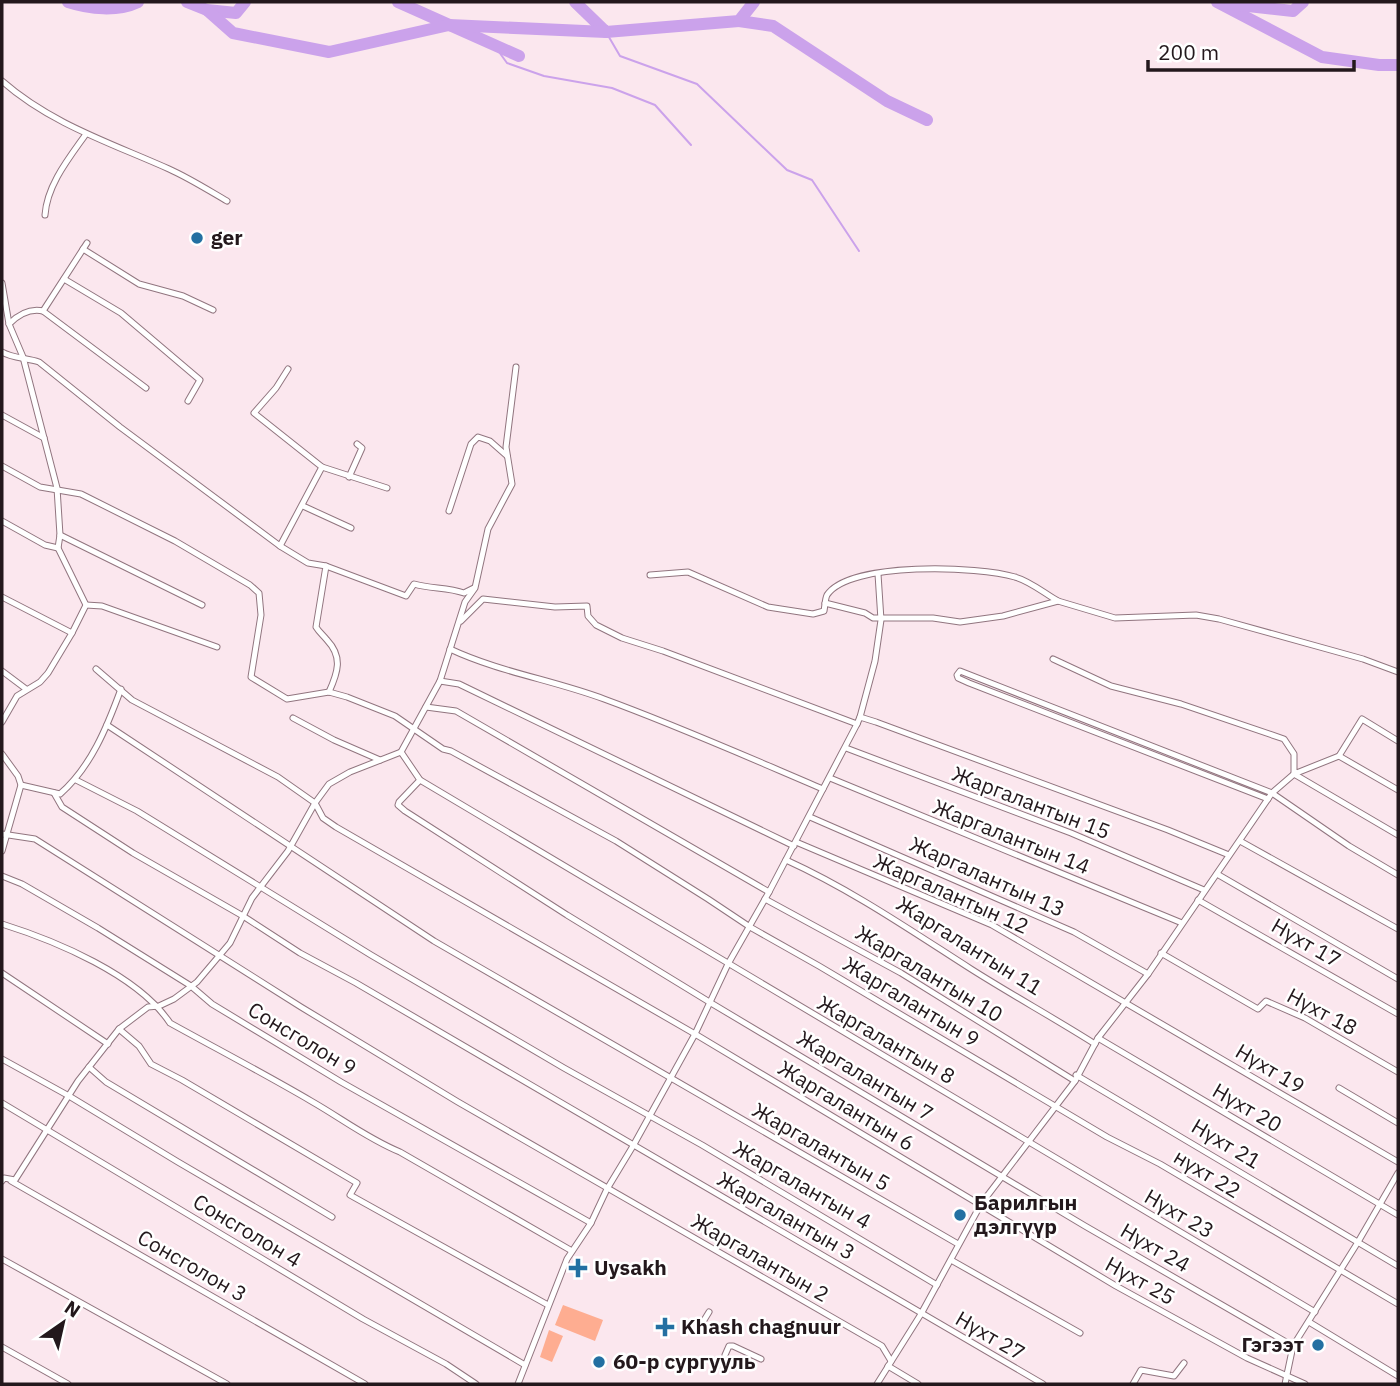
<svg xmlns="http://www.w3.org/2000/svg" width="1400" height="1386" font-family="'IBM Plex Sans',sans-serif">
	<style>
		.green { fill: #fead91 }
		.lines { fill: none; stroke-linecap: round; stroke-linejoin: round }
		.stream { stroke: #cba2eb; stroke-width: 2 }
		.river { stroke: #cba2eb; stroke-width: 12 }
		.minor-casing { stroke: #91757f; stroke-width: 7 }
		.minor { stroke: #fff; stroke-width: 5 }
		.poi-dot { fill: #2370a2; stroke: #fff; stroke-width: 2.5 }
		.labels { text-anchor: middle; stroke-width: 5; stroke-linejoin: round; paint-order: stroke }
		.poi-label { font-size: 21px; font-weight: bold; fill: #23181c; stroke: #fff; text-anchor: start }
		.street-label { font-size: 21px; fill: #23181c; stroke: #fff }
	</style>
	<rect width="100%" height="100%" fill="#fbe7ee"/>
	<g class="green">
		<path d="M563,1305L603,1320L595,1341L555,1325Z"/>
		<path d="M549,1330L563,1336L552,1362L540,1357Z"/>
	</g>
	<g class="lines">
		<g class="stream">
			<path d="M606,32L620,56L697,84L787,170L812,180L859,251"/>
			<path d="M494,45L507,63L544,76L612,88L655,105L691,145"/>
		</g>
		<g class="river">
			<path d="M68,2C90,9 117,12 138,2"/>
			<path d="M187,2L207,10L236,13L245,2"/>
			<path d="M398,2L519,56"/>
			<path d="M575,2L606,32L739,21L754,2"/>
			<path d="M1217,2L1322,57L1379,65H1398"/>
			<path d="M1230,4L1293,11L1303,2"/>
			<path d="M207,10L233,33L329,52L449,25L606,32"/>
			<path d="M739,21L773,26L887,101L927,120"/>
		</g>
		<g class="minor-casing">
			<g id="minor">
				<path d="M2,81C51,124 111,143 169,169C189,178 208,190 227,201"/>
				<path d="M45,215C47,185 69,158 86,134"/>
				<path d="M83,249L139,284L183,296L213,310"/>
				<path d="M64,279L121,313L200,380L188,401"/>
				<path d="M2,283L9,324L23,357L57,488L60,535L58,548L86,605L72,633L48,673L40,682L17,696L2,722"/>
				<path d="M43,311L146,388"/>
				<path d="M9,324C18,315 29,308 43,311L87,243"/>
				<path d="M2,352C12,358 27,358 39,362L120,427L280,546L308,563L326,566L316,627C319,632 323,635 327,640C343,657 338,672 329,692"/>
				<path d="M2,415L44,438"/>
				<path d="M2,466L40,487L81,494L175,541L250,585L259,593L261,615L251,677L287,699L329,692L347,697L395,716L443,749L451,751L616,841L708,899L750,927L819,966L1107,1137L1160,1164L1398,1304"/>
				<path d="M322,467L387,488"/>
				<path d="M349,477L362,448L357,444"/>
				<path d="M303,506L351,528"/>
				<path d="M449,511L471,444L478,437L490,441L507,456"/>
				<path d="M2,521L45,545L58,548"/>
				<path d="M60,535L202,605"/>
				<path d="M280,546L322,467L254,413L276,388L288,369"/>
				<path d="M326,566L406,596L414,584C431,589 448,587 464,593L474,588"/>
				<path d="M650,575L688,572L768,607L813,614L824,611C825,606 825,599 827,595C849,561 980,566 1015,577C1030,581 1044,593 1058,601"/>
				<path d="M2,597L72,633"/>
				<path d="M825,603L865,613L873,618H933L960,622L1003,616L1058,601L1115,618L1196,615L1219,619L1363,659L1398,672"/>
				<path d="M86,605L102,606L217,647"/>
				<path d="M461,621L483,599L555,607L587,606L588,616L596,625L622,638L663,651L857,724L860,717L876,722L1168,830L1229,855"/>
				<path d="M450,649C499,672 553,680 604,699C678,726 750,758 823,789"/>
				<path d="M1053,659L1111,686L1181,704L1284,739L1294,754V774L1339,756L1362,719L1398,741"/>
				<path d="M96,669L132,700L278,777L315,803L323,818L336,827L695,1034L1116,1286L1247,1358L1305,1384"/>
				<path d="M2,671L26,689"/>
				<path d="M440,681L459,684L794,846"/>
				<path d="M426,707L456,711L769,892"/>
				<path d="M860,717L875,661L881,620L878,574"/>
				<path d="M293,718L334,740L380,760"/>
				<path d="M107,725L434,941L958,1244"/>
				<path d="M846,748L1071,833L1204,890"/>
				<path d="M401,752L420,780L1315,1312"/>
				<path d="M2,754L18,776L21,785L2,851"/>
				<path d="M1339,756L1398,790"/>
				<path d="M830,778L1182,923"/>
				<path d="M76,780L137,811L371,955L564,1068L702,1145L937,1285"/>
				<path d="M420,780L399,802L398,805L405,811L567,915L711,1003L1085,1226L1293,1346"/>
				<path d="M21,785L60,794C91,767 107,727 121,689"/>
				<path d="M54,793L62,807L133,853L243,916L300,953L356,983L1043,1384"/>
				<path d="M1268,799L969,683L958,678L957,675L960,671L1272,793L1349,846L1398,875"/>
				<path d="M810,817L1074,932L1148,974"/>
				<path d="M2,834L35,839L301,1007L458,1102L882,1346L891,1361"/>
				<path d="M1240,841L1398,929"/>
				<path d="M796,842L992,925L1398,1162"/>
				<path d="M786,860C852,890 910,930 971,969C1012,995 1054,1018 1095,1044"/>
				<path d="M1217,874L1398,979"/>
				<path d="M2,876L22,884L98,928L191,986L212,1004L341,1082L591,1223"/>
				<path d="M765,899L901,973L1075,1081"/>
				<path d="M1198,900L1398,1014"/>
				<path d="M2,924C56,941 138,975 170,1023C217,1049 265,1074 311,1101C341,1118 368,1139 400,1152L572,1251"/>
				<path d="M1161,953L1258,1009L1266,1001L1305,1018L1398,1072"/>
				<path d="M2,973L108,1044"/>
				<path d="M119,1029L139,1046L151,1064L182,1080L357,1183L350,1195L548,1305"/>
				<path d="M1098,1038L1398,1215"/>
				<path d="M2,1059L69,1096L178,1162L525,1365"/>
				<path d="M89,1067L106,1082L332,1217"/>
				<path d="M1076,1075L1398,1266"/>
				<path d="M1339,1088L1398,1123"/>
				<path d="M2,1103L363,1319L446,1364L476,1384"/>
				<path d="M2,1181L4,1178L15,1180L78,1081L119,1029L148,1007L159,1006L174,999L197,982L230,943L252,898L288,851L315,803L329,784L350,772L401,752L440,681L465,602L475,588L488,529L512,484L506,447L516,367"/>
				<path d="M11,1181L365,1384"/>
				<path d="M2,1259L227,1384"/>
				<path d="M951,1260L1080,1333"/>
				<path d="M1309,1322L1398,1376"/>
				<path d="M698,1330L709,1312"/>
				<path d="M2,1347L68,1384"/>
				<path d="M725,1355L729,1346H733L761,1359"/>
				<path d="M888,1366L918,1384"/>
				<path d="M518,1384L567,1259L591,1223L607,1189L633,1146L695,1034L728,964L769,892L857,724"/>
				<path d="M877,1384L921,1314L981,1204L1075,1081L1098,1038L1148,974L1272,793L1294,774L1398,835"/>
				<path d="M1133,1384L1141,1370L1174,1376L1184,1363"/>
				<path d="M1285,1384L1293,1346L1358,1242L1398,1173"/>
			</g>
		</g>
		<use href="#minor" class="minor"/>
	</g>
	<g class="poi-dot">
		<circle cx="197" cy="238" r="7"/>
		<circle cx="960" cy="1215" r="7"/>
		<path d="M574.5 1257.5h7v7h7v7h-7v7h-7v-7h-7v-7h7z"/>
		<path d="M661.5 1316.5h7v7h7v7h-7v7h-7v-7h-7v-7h7z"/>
		<circle cx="1318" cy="1345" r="7"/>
		<circle cx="599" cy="1362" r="7"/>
	</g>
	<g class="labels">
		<g class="poi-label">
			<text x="211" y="245">ger</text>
			<text x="974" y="1210">Барилгын<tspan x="974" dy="24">дэлгүүр</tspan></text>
			<text x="594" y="1275">Uysakh</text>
			<text x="681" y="1334">Khash chagnuur</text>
			<text x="1304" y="1352" text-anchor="end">Гэгээт</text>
			<text x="613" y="1369">60-р сургууль</text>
		</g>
		<g class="street-label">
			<text transform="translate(1031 803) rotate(21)" y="7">Жаргалантын 15</text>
			<text transform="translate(1011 837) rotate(22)" y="7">Жаргалантын 14</text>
			<text transform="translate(987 877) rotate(24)" y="7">Жаргалантын 13</text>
			<text transform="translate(951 894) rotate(24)" y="7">Жаргалантын 12</text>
			<text transform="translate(1306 943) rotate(30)" y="7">Нүхт 17</text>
			<text transform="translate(969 946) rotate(32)" y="7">Жаргалантын 11</text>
			<text transform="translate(929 974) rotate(31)" y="7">Жаргалантын 10</text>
			<text transform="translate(911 1002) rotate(31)" y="7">Жаргалантын 9</text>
			<text transform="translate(1322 1012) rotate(28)" y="7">Нүхт 18</text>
			<text transform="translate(302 1039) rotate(31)" y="7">Сонсголон 9</text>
			<text transform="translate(886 1040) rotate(30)" y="7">Жаргалантын 8</text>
			<text transform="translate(1270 1069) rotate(31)" y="7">Нүхт 19</text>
			<text transform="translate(865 1076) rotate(31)" y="7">Жаргалантын 7</text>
			<text transform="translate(846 1106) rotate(31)" y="7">Жаргалантын 6</text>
			<text transform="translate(1247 1108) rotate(30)" y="7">Нүхт 20</text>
			<text transform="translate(1226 1144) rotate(31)" y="7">Нүхт 21</text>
			<text transform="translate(821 1147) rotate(30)" y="7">Жаргалантын 5</text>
			<text transform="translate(1207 1174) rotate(31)" y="7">нүхт 22</text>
			<text transform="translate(802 1185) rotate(30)" y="7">Жаргалантын 4</text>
			<text transform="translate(1179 1214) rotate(30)" y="7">Нүхт 23</text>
			<text transform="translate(786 1216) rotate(30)" y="7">Жаргалантын 3</text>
			<text transform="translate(247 1231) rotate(31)" y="7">Сонсголон 4</text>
			<text transform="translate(1155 1248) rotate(30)" y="7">Нүхт 24</text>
			<text transform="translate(760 1258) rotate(30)" y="7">Жаргалантын 2</text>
			<text transform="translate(192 1266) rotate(30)" y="7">Сонсголон 3</text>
			<text transform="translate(1140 1281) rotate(29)" y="7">Нүхт 25</text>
			<text transform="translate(990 1336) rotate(30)" y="7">Нүхт 27</text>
		</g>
	</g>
	<rect width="1400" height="1386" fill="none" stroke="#23181c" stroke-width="7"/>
	<g transform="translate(63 1323) rotate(34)" stroke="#ffffff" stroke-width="5" paint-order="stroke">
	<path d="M0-5L12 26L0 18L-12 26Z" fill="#23181c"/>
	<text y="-10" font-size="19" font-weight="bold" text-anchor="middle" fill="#23181c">N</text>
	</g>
	<path d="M1148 60v10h206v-10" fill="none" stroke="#23181c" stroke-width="3.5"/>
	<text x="1158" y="60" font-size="21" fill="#23181c" stroke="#ffffff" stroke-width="5" paint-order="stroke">200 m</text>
</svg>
